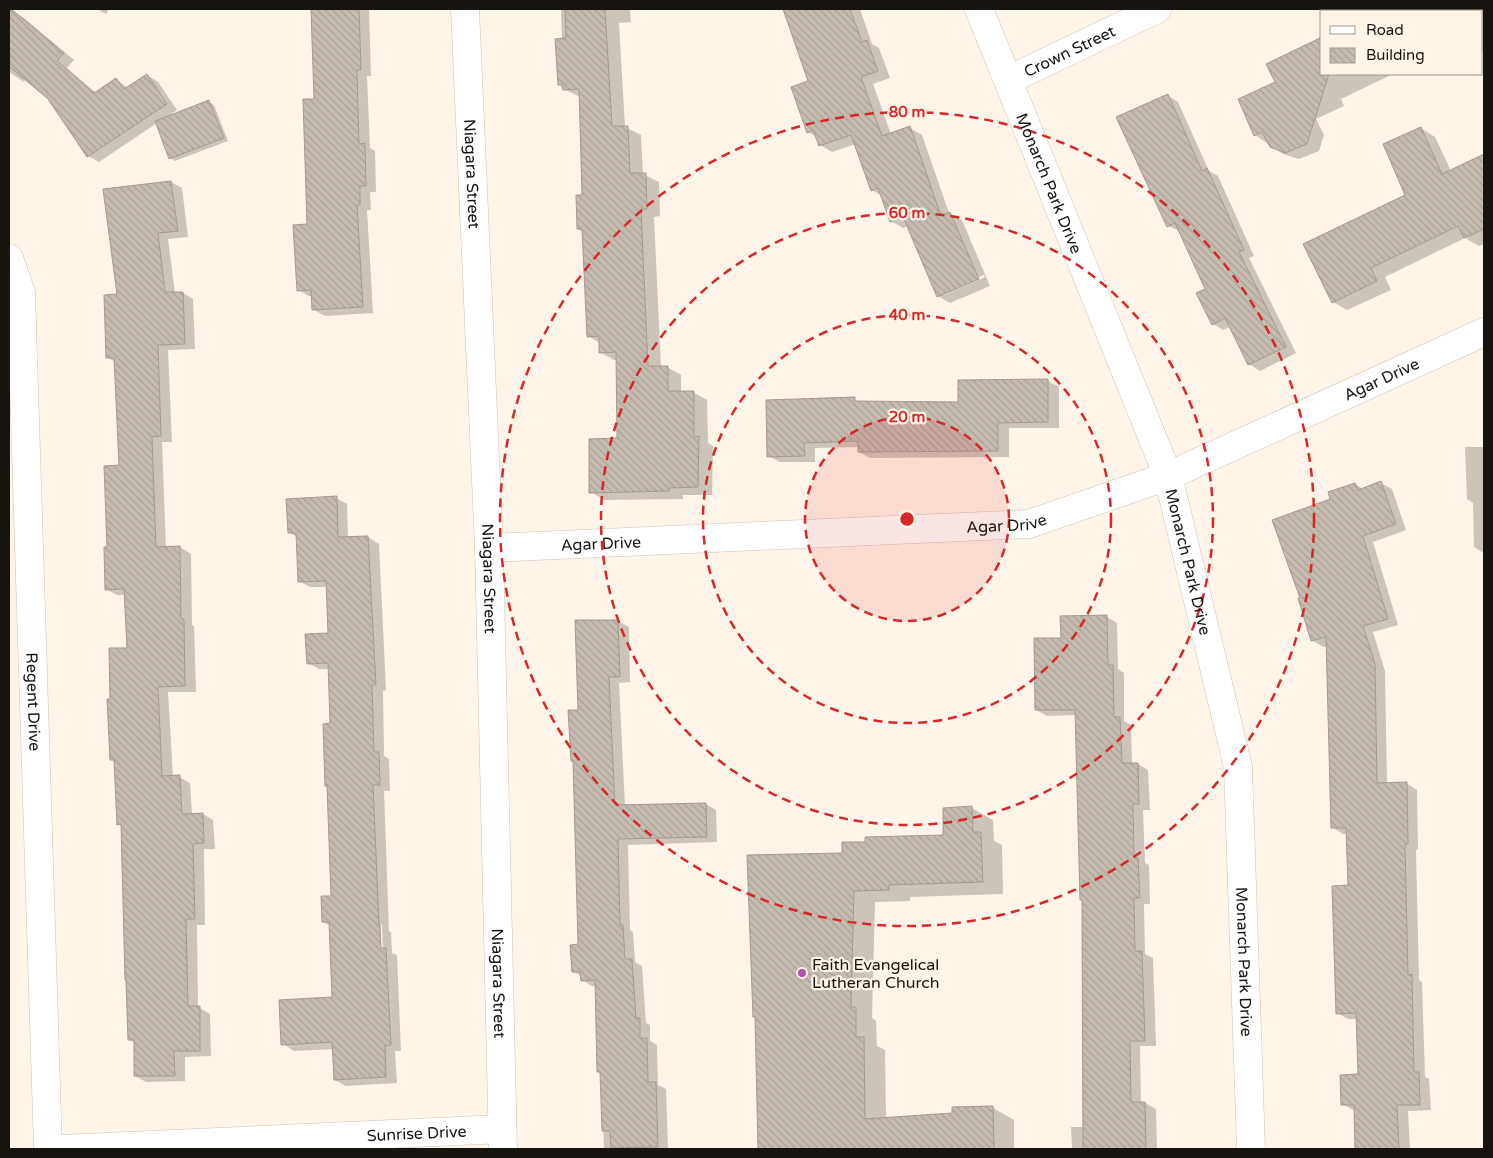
<svg xmlns="http://www.w3.org/2000/svg" width="1493" height="1158" font-family="'Varela Round',sans-serif">
	<style>
		.shadow { fill: #0003; fill-rule: evenodd }
		.building { fill: url(#building-back-hatch); stroke: #a49a8f }
		.lines { fill: none; stroke-linecap: round; stroke-linejoin: round }
		.minor-casing { stroke: #cdc2b7; stroke-width: 29 }
		.secondary-casing { stroke: #cdc2b7; stroke-width: 29 }
		.minor { stroke: #fff; stroke-width: 28 }
		.secondary { stroke: #fff; stroke-width: 28 }
		.ring { fill: none; stroke: #d62828; stroke-width: 2.5; stroke-dasharray: 9 6 }
		.poi-dot { fill: #b44fb4; stroke: #fff4e8; stroke-width: 2 }
		.labels { text-anchor: middle; stroke-width: 4.5; stroke-linejoin: round; paint-order: stroke }
		.street-label { font-size: 16px; fill: #171410; stroke: #fff4e8 }
		.poi-label { font-size: 16px; fill: #171410; stroke: #fff4e8; text-anchor: start }
		.centre { fill: #d62828; stroke: #fff4e8; stroke-width: 2.5 }
		.ring-label { font-size: 15px; text-anchor: middle; font-weight: bold; fill: #d62828; stroke: #fff4e8; stroke-width: 4.5; stroke-linejoin: round; paint-order: stroke }
	</style>
	<defs>
		<pattern id="building-back-hatch" width="6" height="6" patternUnits="userSpaceOnUse" patternTransform="scale(1.25)"><rect width="6" height="6" fill="#c5bbb0"/><path d="M-1 5l2 2M0 0l6 6M5-1l2 2" fill="none" stroke="#a8a096"/></pattern>
	</defs>
	<rect width="100%" height="100%" fill="#fff4e8"/>
	<g class="shadow">
		<path d="M97,9H109L106,14Z"/>
		<path d="M312,9H369L371,76H367L370,148L375,151L376,192H370L371,210H367L373,313L325,316L314,310L313,296H309L298,290L308,225L315,100Z"/>
		<path d="M561,9H630L631,22L619,23L625,127L641,135L643,174L659,182L660,216L654,217L661,367H667L681,375V392H693L707,400L708,443L713,446L712,495H683V499L604,500L591,492L619,439L617,360H614L600,352V343L588,336L583,232L578,229L584,197L580,97L564,89V87L559,84L562,40Z"/>
		<path d="M785,9H860L872,44L879,48L890,78L873,84L891,134L910,128L922,135L949,213L962,220L990,286L950,303L938,296L908,226L903,228L891,221L882,196L872,190L856,144L832,152L820,145L817,137L808,132L810,82ZM984,275L985,277L944,295V292Z"/>
		<path d="M1381,9H1484V49L1482,51V11H1375Z"/>
		<path d="M14,12L24,18L74,60L67,68L96,93L116,79L128,88L147,75L158,82L177,110L167,117L209,102L214,105L228,141L175,161L170,158L157,123L99,162L88,156L49,98L26,79L24,82L9,72V18Z"/>
		<path d="M1322,36V74H1393L1341,99L1344,106L1316,119L1324,135L1319,151L1299,159L1283,154L1255,135L1277,82L1319,40L1318,38Z"/>
		<path d="M1168,96L1178,102L1209,171L1218,176L1254,256L1249,258L1296,353L1260,371L1249,364L1230,327L1223,330L1213,324L1207,290L1180,231L1168,226Z"/>
		<path d="M1421,128L1435,137L1451,171L1484,156V244L1479,246L1465,238L1385,277L1391,290L1347,310L1333,302L1407,196Z"/>
		<path d="M171,182L182,188L188,237L168,239L175,293H183L193,299L195,349L168,350L172,442H162L166,548L180,547L191,554L192,625L194,626L196,692H168L173,777H179L190,783L192,815L203,814L213,820L215,849H204L205,925H197L198,1007L210,1014L211,1056L185,1057V1081L146,1082L135,1076V1043L129,1039L122,826L118,824L116,762L111,759V700L128,649L126,595H117L106,589L108,549L120,467L116,362L108,358L118,296Z"/>
		<path d="M1048,381L1059,387V428H1009V457L870,458L859,452V447L815,448V462H780L769,456L854,399L861,403H959Z"/>
		<path d="M1465,447H1484V553L1474,547L1473,503L1467,499Z"/>
		<path d="M1381,483L1392,489L1406,530L1373,542L1398,625L1373,632L1385,671L1387,784L1406,783L1417,790L1418,849L1416,850L1419,980L1422,982L1425,1077L1429,1079L1431,1110L1408,1111L1410,1149H1357L1355,1111L1342,1104L1359,1076L1358,1019H1348L1337,1013L1349,887L1347,834H1343L1332,827L1328,646L1323,647L1312,640L1301,599L1332,499L1355,484L1363,489Z"/>
		<path d="M336,498L347,504L348,538L368,537L379,544L386,690L383,691L384,756L389,759L390,791H384L389,931L391,932L392,953L397,955L401,1051H395L397,1083L346,1086L335,1080L334,1049L294,1051L283,1044L333,998L331,926L323,922L332,897L328,787L326,785L332,725L330,669H319L308,663L330,635L327,587H310L299,581L297,537L289,532ZM379,924H382L383,954H380Z"/>
		<path d="M1107,617L1117,623L1118,669L1124,673V721L1131,725L1132,764H1138L1148,770L1150,810H1143L1145,863L1149,865L1150,904H1144L1145,954L1153,958L1156,1046H1140L1141,1103H1145L1156,1109L1157,1149H1072L1071,1127H1084L1083,900L1076,715L1047,716L1036,710L1062,639Z"/>
		<path d="M618,621L629,627L630,682L619,683L625,806L706,804L716,810L717,842L628,845L630,930L633,932L635,962L642,966L646,1023L650,1025V1041L657,1045L658,1085L666,1089L668,1149H604L601,1073L598,1072L596,986H592L582,980V977L573,971L580,945L574,762L572,760L579,711L576,622Z"/>
		<path d="M972,808L993,820L994,841L1002,845L1003,894L910,897V901L875,902L872,1018L876,1021L877,1046L885,1050L886,1119L953,1114L993,1108L1014,1120V1149H759L756,1018L843,855L866,843L944,836Z"/>
	</g>
	<g class="building">
		<path d="M9,9H11L64,53L57,61L94,93L116,78L124,89L147,74L167,104L87,157L48,99L9,66Z"/>
		<path d="M311,9H359L361,70H357L359,144L365,143L366,186H360V205H357L363,307L312,310L311,290L297,291L293,225L307,224L303,99H314Z"/>
		<path d="M565,9H605L612,126H628L630,173H646L647,209H641L648,366H668V391H694V437L699,436L698,487L669,488V491L589,493V439L617,438L616,352L599,353V336L587,337L582,229H577L576,195H582L579,89L563,90L562,85H558L555,39L566,38Z"/>
		<path d="M783,9H850L862,42L867,40L878,71L861,77L882,136L910,126L941,216L950,212L979,279L937,297L903,217L890,222L878,188L871,191L851,135L819,146L813,130L807,133L791,87L808,81Z"/>
		<path d="M1322,37V74H1329L1307,144L1285,153L1270,147L1262,132L1254,136L1238,99L1275,82L1266,64Z"/>
		<path d="M1168,94L1202,171L1207,168L1244,250L1239,252L1286,347L1248,365L1225,318L1212,325L1196,293L1205,289L1175,223L1167,227L1116,117Z"/>
		<path d="M209,100L224,138L169,159L155,121Z"/>
		<path d="M1421,127L1442,174L1484,154V229L1464,238L1458,226L1371,268L1377,281L1332,303L1303,244L1405,195L1383,144Z"/>
		<path d="M171,181L178,231L158,233L165,292H183L185,344L158,345L161,436L152,437L156,547L180,546L181,619H184L185,686L158,687L162,776L180,775L182,814L203,813L204,843L193,844L195,919H186L188,1006H200V1051H174L175,1076H134V1040H128L126,980H125L121,824L117,825L114,760H110L107,699H110L109,648H127L124,589L105,590L104,547H107L104,466L119,465L114,358H106L104,295L117,294L103,189Z"/>
		<path d="M1048,379V422L998,423V451L858,452V441L804,443L805,456L767,457L766,400L855,397V401L958,402V380Z"/>
		<path d="M1381,481L1396,524L1363,536L1388,619L1363,626L1375,664L1377,783L1407,782L1408,844H1405L1408,975L1412,974L1414,1072H1419L1420,1105H1397L1399,1149H1355L1354,1105H1341L1340,1075L1358,1074L1356,1013L1336,1014L1332,886L1348,885L1346,828H1331L1326,637L1311,641L1298,598H1300L1272,520L1330,499L1328,492L1355,483L1358,490Z"/>
		<path d="M337,496L338,537L368,536L376,685H372L374,752H379L380,785H373L379,924H380L381,948H386L391,1045L385,1046L386,1077L334,1080L332,1042L281,1045L279,1000L332,997L329,922H322L321,896H331L327,786H325L323,724L330,723L328,663L307,664L305,634L328,633L326,581L298,582L296,533H288L286,499Z"/>
		<path d="M1107,615L1108,665H1113L1114,717H1120L1122,763H1138L1139,804H1133L1134,858H1138L1140,898H1134L1135,951H1142L1145,1041H1130L1131,1102H1145L1146,1149H1083L1082,900H1080L1075,710H1035L1034,638H1061L1060,616Z"/>
		<path d="M575,620H618L620,677H609L615,805L706,803L707,837L618,839L620,925H623L625,959H632L636,1018H640V1038H647L648,1082H656L658,1147L611,1148L610,1131H602L600,1072H597L595,980L581,981L580,972H572L570,945L578,944L573,761H571L568,710H578Z"/>
		<path d="M972,806L973,832H981L983,882L889,885V890L854,891L851,1007H856V1037H864L865,1119L952,1113V1107L993,1106L994,1149H758L755,1017H753L747,855L842,853V842H865V837L943,835V808Z"/>
	</g>
	<g class="lines">
		<g class="minor-casing">
			<g id="minor">
				<path id="s1" d="M979,9L1168,476L1238,767L1251,1149"/>
				<path id="s2" d="M1008,80L1157,9"/>
				<path id="s3" d="M9,258L21,293L48,1149"/>
				<path id="s4" d="M489,548L1029,524L1168,476L1484,332"/>
				<path id="s5" d="M62,1149L502,1129"/>
			</g>
		</g>
		<g class="secondary-casing">
			<g id="secondary">
				<path id="s6" d="M465,9L489,548L503,1149"/>
			</g>
		</g>
		<use href="#minor" class="minor"/>
		<use href="#secondary" class="secondary"/>
	</g>
	<circle cx="907" cy="519" r="102" fill="#d62828" fill-opacity=".12"/>
	<g class="ring">
		<circle cx="907" cy="519" r="102"/>
		<circle cx="907" cy="519" r="204"/>
		<circle cx="907" cy="519" r="306"/>
		<circle cx="907" cy="519" r="407"/>
	</g>
	<circle class="poi-dot" cx="802" cy="973" r="5"/>
	<g class="labels">
		<g class="street-label">
			<text dy="6" stroke="none"><textPath href="#s2" startOffset="68">Crown Street</textPath></text>
			<text dy="6" stroke="none"><textPath href="#s6" startOffset="165">Niagara Street</textPath></text>
			<text dy="6" stroke="none"><textPath href="#s1" startOffset="188">Monarch Park Drive</textPath></text>
			<text dy="6" stroke="none"><textPath href="#s4" startOffset="922">Agar Drive</textPath></text>
			<text dy="6" stroke="none"><textPath href="#s4" startOffset="518">Agar Drive</textPath></text>
			<text dy="6" stroke="none"><textPath href="#s4" startOffset="112">Agar Drive</textPath></text>
			<text dy="6" stroke="none"><textPath href="#s1" startOffset="592">Monarch Park Drive</textPath></text>
			<text dy="6" stroke="none"><textPath href="#s6" startOffset="570">Niagara Street</textPath></text>
			<text dy="6" stroke="none"><textPath href="#s3" startOffset="446">Regent Drive</textPath></text>
			<text dy="6" stroke="none"><textPath href="#s1" startOffset="998">Monarch Park Drive</textPath></text>
			<text dy="6" stroke="none"><textPath href="#s6" startOffset="975">Niagara Street</textPath></text>
			<text dy="6" stroke="none"><textPath href="#s5" startOffset="355">Sunrise Drive</textPath></text>
		</g>
		<g class="poi-label">
			<text x="812" y="970">Faith Evangelical<tspan x="812" dy="18">Lutheran Church</tspan></text>
		</g>
	</g>
	<circle cx="907" cy="519" r="8" class="centre"/>
	<g class="ring-label">
		<text x="907" y="117">80 m</text>
		<text x="907" y="218">60 m</text>
		<text x="907" y="320">40 m</text>
		<text x="907" y="422">20 m</text>
	</g>
	<rect width="1493" height="1158" fill="none" stroke="#171410" stroke-width="20"/>
	<rect x="1320" y="10" width="162" height="65" fill="#fff4e8" stroke="#a29a92"/>
	<rect x="1330" y="26" width="25" height="8" fill="#ffffff" stroke="#a29a92"/>
	<text x="1366" y="35" font-size="15" fill="#171410">Road</text>
	<rect x="1330" y="48" width="25" height="15" fill="url(#building-back-hatch)" stroke="#a29a92"/>
	<text x="1366" y="60" font-size="15" fill="#171410">Building</text>
</svg>
